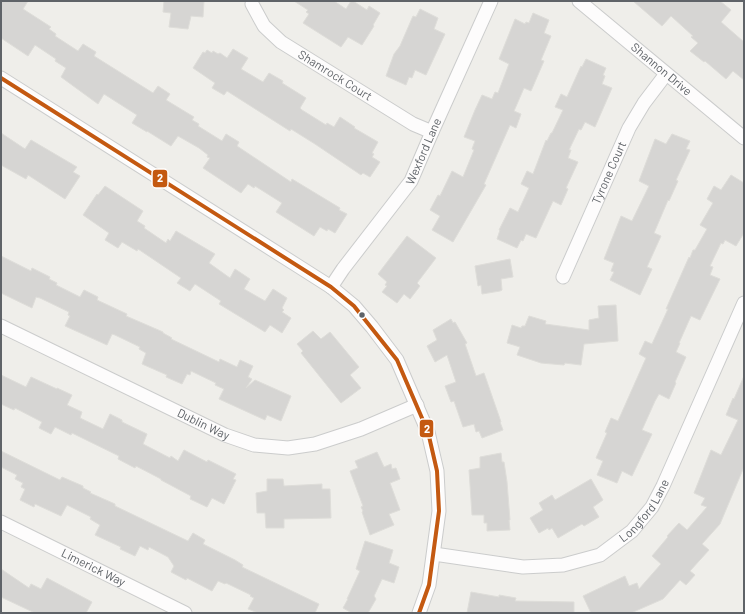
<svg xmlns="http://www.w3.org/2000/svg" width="745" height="614" font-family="Barlow,sans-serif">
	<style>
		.building { fill: #d6d5d3; stroke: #deddd9 }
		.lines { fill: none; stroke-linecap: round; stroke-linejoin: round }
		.minor-casing { stroke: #cbcccc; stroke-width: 15 }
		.minor { stroke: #fdfcfc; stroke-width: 13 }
		.bus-1-casing { stroke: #fff; stroke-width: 7 }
		.bus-1 { stroke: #c45911; stroke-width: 4 }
		.bus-dot { fill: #5f6368; stroke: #fff; stroke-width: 1.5 }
		.labels { text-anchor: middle; stroke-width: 3.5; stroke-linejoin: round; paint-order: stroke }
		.street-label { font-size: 12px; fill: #5f6368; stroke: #fff }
		.line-badge { stroke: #fff; stroke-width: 1.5 }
		.badge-label { font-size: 11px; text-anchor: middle; font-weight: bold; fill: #fff }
	</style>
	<rect width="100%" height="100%" fill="#efeeea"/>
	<g class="building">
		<path d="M1,1H28L23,9L51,27L49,29L56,34L55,36L78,51L83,44L96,52L94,56L153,93L158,86L170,94L166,100L194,117L192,120L199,124L198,126L222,141L226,134L239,142L237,146L291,182L292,179L340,208L339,210L347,214L335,233L328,229L327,231L320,227L314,236L276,212L282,203L255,186L254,188L248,184L241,193L203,168L210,158L207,157L208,155L199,148L178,136L171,146L147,131V132L132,123L137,115L104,94L98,104L61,77L66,68L55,61L56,59L35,45L28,56L1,38Z"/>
		<path d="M164,1H204L203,17L191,16L188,29L169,27L171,13L163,12Z"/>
		<path d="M294,1H334L346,9L351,1H353L367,10L369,6L380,13L373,25L374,26L362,45L348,37L341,47L303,23L309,14L306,12L308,10Z"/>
		<path d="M633,1H720L731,10L721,22L744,42V80L733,71L726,79L705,61L704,62L690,51L698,43L691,37L693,36L671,16L662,26Z"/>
		<path d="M420,9L438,18L434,29L445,34L426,75L415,70L412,78L409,77L406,85L386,76L394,54L400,46L413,16L416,17Z"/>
		<path d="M533,13L549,20L544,33L551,36L541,60L544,61L531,91L524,88L514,111L521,114L516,128L510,125L484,184L486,185L453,242L432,230L440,216L430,210L438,195L440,196L452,171L463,177L474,150L472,149L475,141L464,137L475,110L482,95L492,99L495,92L498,93L509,64L499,59L515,19L525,24L526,22L529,23Z"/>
		<path d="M233,49L248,58L241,69L263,82L269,73L283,81L282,83L306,98L300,108L302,110L326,125L327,123L334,127L340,117L355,127L354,128L378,142L372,153L374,154L372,157L380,162L370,177L363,173L361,175L315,144L291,129L290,131L227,91L224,95L212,88L215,83L193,68L203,52L205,53L207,50L212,53L213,51L218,54L220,53L227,58Z"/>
		<path d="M586,59L606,68L603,75L605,76L602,84L612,88L595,127L585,122L581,130L579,129L569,150H571L568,158L578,162L566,188L568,189L561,205L553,201L536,238L526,234L523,241L521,240L517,248L497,239L500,230H499L510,208L518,212L529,188L521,184L527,171L533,174L546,140L547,141L551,133H552L563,110L555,107L561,94L567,97L581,66L582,67Z"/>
		<path d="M1,133L25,149L31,140L77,167L73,172L80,176L65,199L28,175L26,179L1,165Z"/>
		<path d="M672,134L690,141L686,149L690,150L676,180L678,181L669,201L668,200L654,233L661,236L647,267L652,269L640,295L610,280L614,272L611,271L614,263L604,259L621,216L632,221L649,186L639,181L655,139L666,144Z"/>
		<path d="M731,175L744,183V233L736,246L725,240L723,244L721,243L710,266L713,267L710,275L720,279L700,320L691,316L679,343H680L676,352L686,357L675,382L676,383L669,399L659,394L655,401L642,430L652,434L632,476L622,471L617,483L597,475L603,461L596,458L607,433L605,432L611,418L618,421L646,358L639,354L645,341L652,344L668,309H666L689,257L690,258L693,250H695L707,229L700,225L713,203L707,199L714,186L721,190Z"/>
		<path d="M105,186L143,211L137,221L145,226L144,228L166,243L168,239L170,241L176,231L215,254L209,263L230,278L235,269L250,279L244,289L265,301L273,289L287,298L282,308L284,310L282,312L291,318L282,333L270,325L265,332L219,304L221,301L195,284L190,291L177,283L181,278L138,249L137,251L122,242L118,248L105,240L109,233L83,215L97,194L98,195Z"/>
		<path d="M407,236L436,258L417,283L420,286L410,299L404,294L397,303L382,292L387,286L385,285L387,282L378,274Z"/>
		<path d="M1,256L31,271L32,268L50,277L49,279L57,283L56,285L80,297L84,290L98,297L97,300L127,314L126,316L163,332V333L172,338L171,339L219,362L220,359L237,367L240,360L253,366L248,377L252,379L246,388L255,380L291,396L281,421L267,415L265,420L219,399L224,389L215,385L216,383L191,371L190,375L187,374L182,384L166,377L167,375L142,364L146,353L139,349L140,347L115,335L112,334L107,345L65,326L70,316L68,315L69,312L40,298L36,297L32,308L1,293Z"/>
		<path d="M510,259L513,277L501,279L502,290L500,291L482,294L481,285L478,286L475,266Z"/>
		<path d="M616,305L618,341L584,344L581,365L565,363L564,365L541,363L517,355L520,347L507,343L512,325L521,328L522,326H525L529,316L546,321L545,324L589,330V320L599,318L598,306Z"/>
		<path d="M451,319L453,323L455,322L467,343L465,344L476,376L484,373L501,422H500L503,430L482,438L479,431L476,432L474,424L463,427L454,401L451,402L445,386L456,382L447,355L435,362L427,346L437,340L433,330Z"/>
		<path d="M313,331L321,339L330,332L359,367L350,375L361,388L341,403L301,353L303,351L297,344Z"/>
		<path d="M1,375L26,387L31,377L57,389V388L72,395L67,405L82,412L80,418L103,429L110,414L122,420V422L147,434L143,444L170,458L171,456L178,461L184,450L207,462L208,460L236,474L233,479L236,480L224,504L212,498L207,507L190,499L191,496L161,480V479L136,466L135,468L118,459L119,456L72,433L71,435L55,427L51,434L39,428L42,422L15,408L14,410L1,404Z"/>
		<path d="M744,376V467L720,524L702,544L709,550L690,571L695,575L686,585L680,580L663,599L631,613H591L583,596L625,576L629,586L637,583L639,589L661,564L652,556L668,537L667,536L679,523L687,530L707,507L701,505L705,498L694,493L711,450L721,455L738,420L726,415L733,398L734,399Z"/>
		<path d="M1,451L60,480L62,477L83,486V488L91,492L90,493L115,504V506L188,541L193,533L205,540L203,544L235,560L243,565L242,567L319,604L315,613H258L248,609L254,598L250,596L251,595L226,583L225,584L218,581L212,591L187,578L186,580L171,572L174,566L168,557L149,547L148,550L140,546L135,556L120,549L121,547L95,535L100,525L90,519L91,517L67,505L61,516L35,504L34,507L20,500L25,489L21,487L23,483L15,479L17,475L1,467Z"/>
		<path d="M377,452L384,467L391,464L392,469L396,468L400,479L390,483L400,510L389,514L394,525L370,535L362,512L363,511L361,507L363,506L350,471L358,468L355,461Z"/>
		<path d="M501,453L502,462H504L507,482L510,520H509L510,530L487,531V523H484V515H472L469,470L480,468V457Z"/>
		<path d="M267,479H283L284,486L322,484V489H330L331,518L284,519V528H266L265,513H257L256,493L267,491Z"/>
		<path d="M591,479L603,500L593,507L599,517L584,526L582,524L558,538L552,528L549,530L548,528L539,533L530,518L543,510L539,503L552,495L555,500Z"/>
		<path d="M365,541L393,550L389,563L399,567L394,583L382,579L374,596L376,599L368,613H352L343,608L348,599H347L360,571L356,569Z"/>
		<path d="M1,569L29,588L31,584L41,589L47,578L92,602L86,613H35L1,597Z"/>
		<path d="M471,592L499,597V595L516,598L515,601L574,602V613H467Z"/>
	</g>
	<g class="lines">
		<g class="minor-casing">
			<g id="minor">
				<path id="s1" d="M579,1L744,138"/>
				<path id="s2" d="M252,4L264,26L281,42L413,124L432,132"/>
				<path d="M1,78L298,266L331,287L354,306L372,327L397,360L428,432L437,471L439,511L429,585L419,613"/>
				<path id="s3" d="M563,277L629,128L644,103L666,74"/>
				<path id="s4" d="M331,287L343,269L411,181L432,132L491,1"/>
				<path id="s5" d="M1,326L225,435L254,445L288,448L315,444L361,429L417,405"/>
				<path id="s6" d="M1,522L185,613"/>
				<path id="s7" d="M434,554L523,567L563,565L600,555L632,531L652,507L663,486L744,303"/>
			</g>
		</g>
		<use href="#minor" class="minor"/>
		<g class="bus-1-casing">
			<path id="bus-1" d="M1,78L331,287L354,306L397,360L428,432L437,471L439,511L429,585L419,613"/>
		</g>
		<use href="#bus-1" class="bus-1"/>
	</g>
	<circle class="bus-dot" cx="362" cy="315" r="3.5"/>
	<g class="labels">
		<g class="street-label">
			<text dy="4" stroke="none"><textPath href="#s1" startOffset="107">Shannon Drive</textPath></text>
			<text dy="4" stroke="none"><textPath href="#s2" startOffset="112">Shamrock Court</textPath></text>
			<text dy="4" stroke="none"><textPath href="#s4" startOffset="165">Wexford Lane</textPath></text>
			<text dy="4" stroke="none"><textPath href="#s3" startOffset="114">Tyrone Court</textPath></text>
			<text dy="4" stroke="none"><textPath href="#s5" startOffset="225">Dublin Way</textPath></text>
			<text dy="4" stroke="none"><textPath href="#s7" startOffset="232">Longford Lane</textPath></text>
			<text dy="4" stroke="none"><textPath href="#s6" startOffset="103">Limerick Way</textPath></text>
		</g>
	</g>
	<g class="line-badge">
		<rect x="152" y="169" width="16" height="19" rx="4" fill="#c45911"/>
		<rect x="419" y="419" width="15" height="19" rx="4" fill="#c45911"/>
	</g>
	<g class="badge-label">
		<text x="160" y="182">2</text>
		<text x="427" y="433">2</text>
	</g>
	<rect width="745" height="614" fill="none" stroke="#5f6368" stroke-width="4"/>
</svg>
